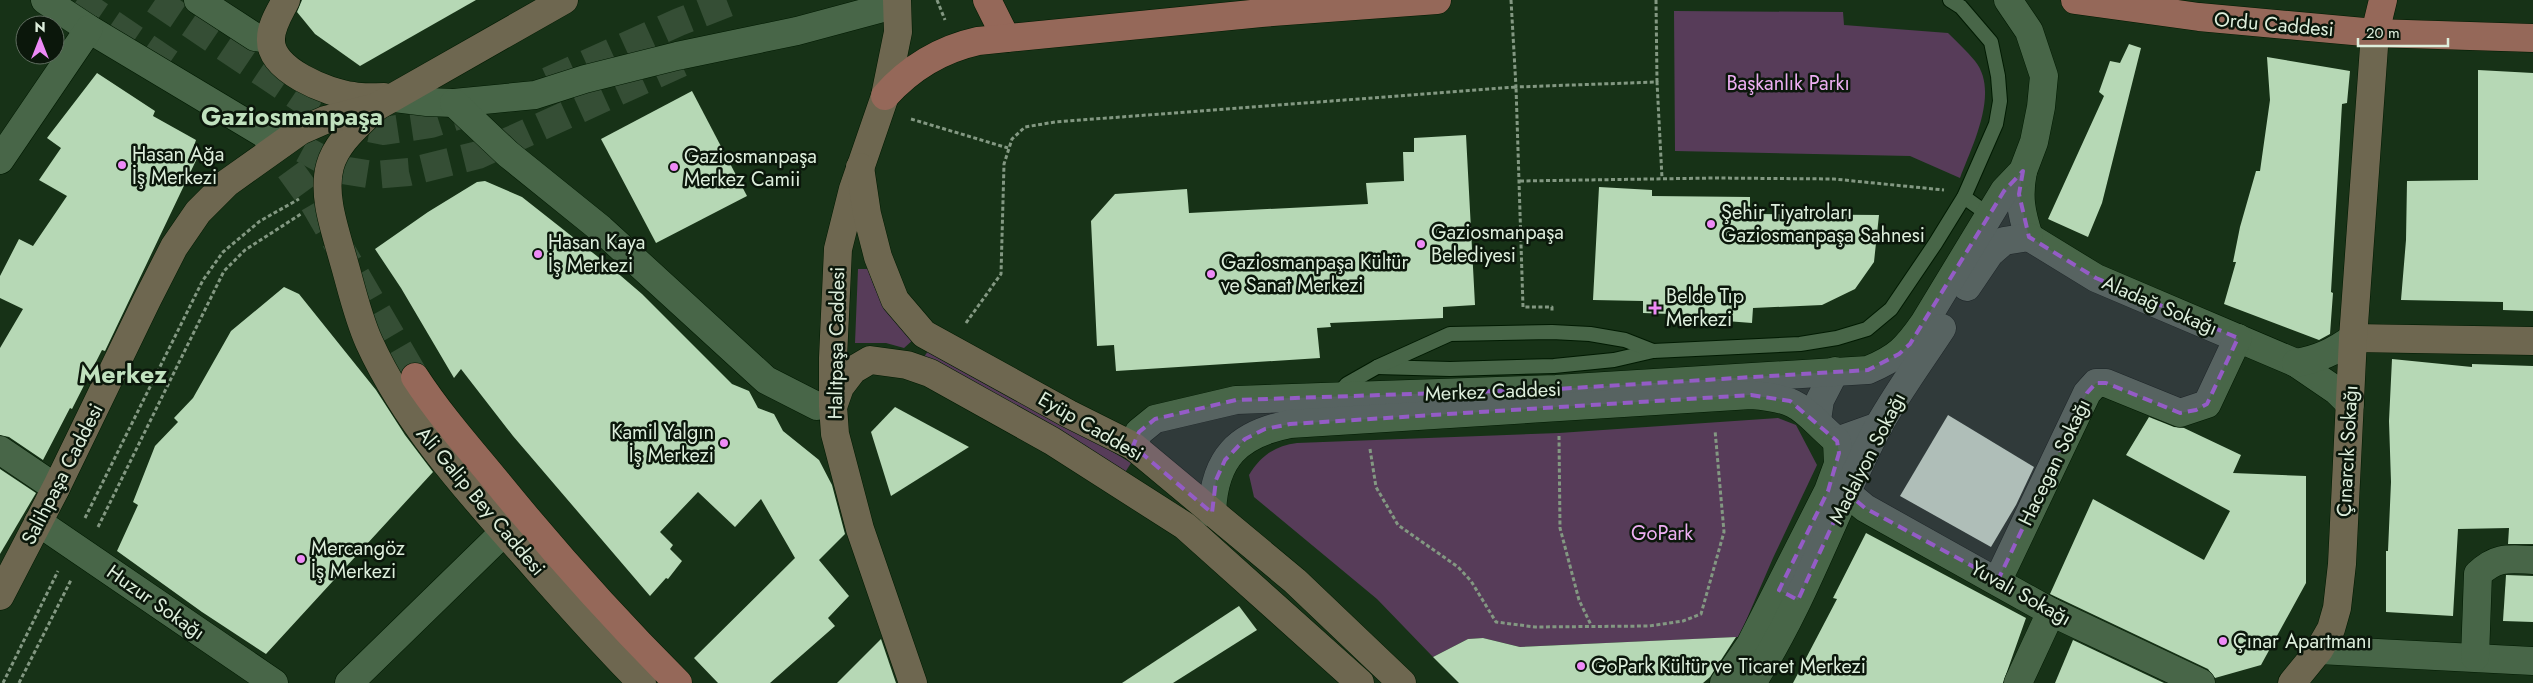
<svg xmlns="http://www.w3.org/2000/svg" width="2533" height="683" font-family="Jost,sans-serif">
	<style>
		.green { fill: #573c59 }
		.building { fill: #b6d8b5 }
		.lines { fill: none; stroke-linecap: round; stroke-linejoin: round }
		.primary-tunnel { stroke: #354e35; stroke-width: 28; stroke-dasharray: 28 14; stroke-linecap: butt }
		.lane-casing { stroke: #011a02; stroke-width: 16 }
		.street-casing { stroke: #011a02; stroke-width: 29 }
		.secondary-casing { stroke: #011a02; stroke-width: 29 }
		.primary-casing { stroke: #011a02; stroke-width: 29 }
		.path { stroke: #839882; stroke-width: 3; stroke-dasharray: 4 2.5; stroke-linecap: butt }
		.lane { stroke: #486648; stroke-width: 14 }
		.street { stroke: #486648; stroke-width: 28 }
		.secondary { stroke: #6e6750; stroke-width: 28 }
		.primary { stroke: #956859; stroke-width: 28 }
		.marked { fill: #945cc6; fill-opacity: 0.2; stroke: #945cc6; stroke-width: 4; stroke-dasharray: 10 6; stroke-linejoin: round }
		.poi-dot { fill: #ee8bf7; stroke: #0b170b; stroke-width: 2 }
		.labels { text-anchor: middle; stroke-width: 5; stroke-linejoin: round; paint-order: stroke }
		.street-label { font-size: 20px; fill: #ddeedc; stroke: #0b170b }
		.park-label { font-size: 20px; fill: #eeaff3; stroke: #0b170b }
		.poi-label { font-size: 20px; fill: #ddeedc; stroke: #0b170b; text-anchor: start }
		.district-label { font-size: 25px; font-weight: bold; fill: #c0e1be; stroke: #0b170b }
	</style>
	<rect width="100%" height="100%" fill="#173217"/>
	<g class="green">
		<path d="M1674,11L1843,12L1844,25L1948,33C1957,42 1967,51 1975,61C2000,92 1972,146 1960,178L1910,156L1675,151Z"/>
		<path d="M858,269H868C877,298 890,321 914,339L904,348L886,343H855Z"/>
		<path d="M930,348L1047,412L1131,463L1124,474L924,357Z"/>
		<path d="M1778,418L1796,425L1817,465L1773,558L1739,637L1520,647L1483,638L1468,639L1433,657L1377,599L1254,497L1249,475C1261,455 1275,446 1297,443L1559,433Z"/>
	</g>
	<g class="building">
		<path d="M302,0H476L360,66L315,34L297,12Z"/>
		<path d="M2129,44L2141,48L2102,203L2088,237L2048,219L2104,96L2099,92L2110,61L2120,63Z"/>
		<path d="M2267,57L2350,71L2347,103L2342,104L2331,292L2333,293L2330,334L2319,340L2224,304L2236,262H2233L2240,227L2256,171H2260L2270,100Z"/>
		<path d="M2478,70L2533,73V311L2503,310V302L2401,300L2406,240L2407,181L2478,180Z"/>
		<path d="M97,73L155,111L153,116L196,140L194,146L201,150L105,351L102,350L72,409L70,408L43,460L9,437L0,435V348L23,309L0,298V276L19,239L33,246L67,196L39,180L61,148L47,138Z"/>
		<path d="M692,91L747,196L656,243L601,139Z"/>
		<path d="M1466,135L1475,305L1443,307V318L1330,323L1331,327L1317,328L1320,358L1116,371L1114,345L1097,346L1091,221L1115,194L1187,189L1189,213L1368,204L1366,183L1404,181L1403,152H1414V138Z"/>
		<path d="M485,181L522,197L607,264L642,294L732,384L749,391L758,408L774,414L783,431L819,460L832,485L845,534L819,560L849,596L828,618L835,626L770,683H718L694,658L795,558L761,499L735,527L698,492L660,532L673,545L670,549L682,561L668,579L666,578L650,596L513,436L461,369L454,378L401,288L375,249L428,212L477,182Z"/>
		<path d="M1599,187L1652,190V196L1750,197V210H1757V214L1879,215L1874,262L1855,289L1822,305L1753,308L1752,323L1726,321V316L1643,313V301L1593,300Z"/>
		<path d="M284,287L299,294L376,390L405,435L433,472L266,654L202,612L117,551L138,505L133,502L155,446L178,422L174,418L193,398L231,331Z"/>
		<path d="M2392,359L2472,367V364L2533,366V544H2508L2509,528L2458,529L2453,616L2386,612V551H2388L2391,482L2389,421Z"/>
		<path d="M895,407L969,447L891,496L871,432Z"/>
		<path d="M1948,415L2034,467L2016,505L1991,547L1900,496Z"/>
		<path d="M2149,417L2174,427L2184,428L2241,455L2233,473L2306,476V583L2261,665L2215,678L2208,669L2050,594L2093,499L2204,560L2230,511L2126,455Z"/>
		<path d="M0,469L36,493L0,554Z"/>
		<path d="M1866,533L2026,618L2003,683H1793L1837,599L1833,598Z"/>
		<path d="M2506,575L2533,576V622L2503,621Z"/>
		<path d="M1239,606L1257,630L1173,683H1122Z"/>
		<path d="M1736,637L1710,677L1703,683H1459L1433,657L1468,639L1483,638L1520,647Z"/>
		<path d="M881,639L896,683H837Z"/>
		<path d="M2073,640L2164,683H2055Z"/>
	</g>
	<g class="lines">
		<g class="primary-tunnel">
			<path d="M77,0L177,68"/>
			<path d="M155,0L303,100L349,124L384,131L431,124L485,107"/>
			<path d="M548,81L679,22L735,0"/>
			<path d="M266,129L342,170L374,175L409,172L478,155L681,63"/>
			<path d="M265,135L312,200L415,377"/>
		</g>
		<g class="lane-casing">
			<g id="lane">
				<path d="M1964,197L1989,215"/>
				<path d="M1377,367L1450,369L1554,366L1614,360L1653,351L1800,344L1837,338L1867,329L1891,309L1935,244L1964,197L1996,124L2000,101L1998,76L1991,42L1961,7L1950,0"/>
				<path d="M1338,394L1347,384L1377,367L1450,334L1552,332L1590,334L1625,340L1653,351"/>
			</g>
		</g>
		<g class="street-casing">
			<g id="street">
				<path d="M45,0L89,29L281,144"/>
				<path d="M198,0L255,37L271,39"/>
				<path d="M395,98L427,102L454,103L535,95L585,79L677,56L797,31L879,9"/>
				<path d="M454,103L508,154L601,229L766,380L817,406"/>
				<path d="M0,160L89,29"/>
				<path d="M2023,171C2018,197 2021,212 2029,237"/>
				<path d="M2029,237L2096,278L2296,363L2337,391L2350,404"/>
				<path d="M1967,287L1990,253L2004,241L2029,237"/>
				<path d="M2296,363C2318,359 2334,352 2353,338"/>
				<path d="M1817,420L1820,400L1835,371"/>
				<path d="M1133,446L1139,432L1155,419L1236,400L1556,389L1868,370C1897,358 1906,349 1924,323L2004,191L2023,171L2034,142L2041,107L2044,76L2029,31L2008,0"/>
				<path d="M0,450L56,488"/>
				<path d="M1847,493L1865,508L2051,612L2201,683"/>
				<path d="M1212,513C1214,458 1238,434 1290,424L1751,395C1804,399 1801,410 1837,441L1879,426"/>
				<path d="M38,522L274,683"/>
				<path d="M1998,580L2087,393L2096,383H2106L2180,413L2207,404L2238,338"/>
				<path d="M2319,650L2533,661"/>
				<path d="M2475,657L2478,574C2497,556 2509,559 2533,560"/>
				<path d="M349,683L504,532"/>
				<path d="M1724,683L1750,645L1828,491L1838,464L1837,441"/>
				<path d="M1752,683C1804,603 1834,511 1878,427C1897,393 1921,360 1942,328"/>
				<path d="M2018,683L2051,612"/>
			</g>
		</g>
		<g class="secondary-casing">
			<g id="secondary">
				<path d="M286,0C280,12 271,25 271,39C269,70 328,93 353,96C363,98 374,97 384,97"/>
				<path d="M897,0L898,32L885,96L853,189L838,249L833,358V406L835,434L860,529L913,683"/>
				<path d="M376,107C359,125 337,141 330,166C322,195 335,230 343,259C351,286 357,315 369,342C405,421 465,488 522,552C561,596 600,641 642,683"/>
				<path d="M860,167L867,214L878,257L895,300L924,334L1069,414L1133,446L1295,581L1402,683"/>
				<path d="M2353,338L2533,341"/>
				<path d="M834,404L840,387L853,370L870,360L907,365L930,373L1052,441L1185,526L1360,683"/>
				<path d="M0,596L56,488L147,300L174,247L198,212L227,183L300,131L325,120L376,107L564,0"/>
				<path d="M2292,683L2319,650L2331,629L2337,608L2342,564L2353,338L2375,33"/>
			</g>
		</g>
		<g class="primary-casing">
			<g id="primary">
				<path d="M987,0L1006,38"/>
				<path d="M2075,0L2199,17L2375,33L2533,38"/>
				<path d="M2375,33L2383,0"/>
				<path d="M885,96C910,68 942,49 978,41L1261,13L1437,0"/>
				<path d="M415,377C439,414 469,448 497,482C554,552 614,619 678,683"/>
			</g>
		</g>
		<g class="path">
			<path d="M937,0L945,20"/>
			<path d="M1511,0L1516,87L1657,82L1662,178"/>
			<path d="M1656,0L1657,82"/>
			<path d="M911,119L1008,148"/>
			<path d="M1520,181L1715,178L1834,179L1944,190"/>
			<path d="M966,323L1001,274L1004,164L1012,139L1025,127L1055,122L1516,87L1523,307H1552V311"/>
			<path d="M1559,436L1560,528L1579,600L1591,625"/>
			<path d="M1370,449L1376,487L1398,525L1458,567L1471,581L1496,622L1535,627L1649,626L1683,621L1701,614L1724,532L1715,430"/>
			<path d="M85,518L203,280L223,252L260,221L299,199"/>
			<path d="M98,527L224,271L245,250L301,214"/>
			<path d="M3,683L58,571"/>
			<path d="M19,683L71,580"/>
		</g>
		<use href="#lane" class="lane"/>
		<use href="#street" class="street"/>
		<use href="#secondary" class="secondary"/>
		<use href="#primary" class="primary"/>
	</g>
	<path class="marked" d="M2023,171L2019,194L2029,237L2096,278L2238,338L2207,404L2196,410L2180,413L2106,383H2096L2087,393L1998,580L1865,508L1847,493L1798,600L1779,590L1828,491L1839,453L1837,441L1790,401L1751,395L1290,424L1265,429L1245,439L1225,460L1216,480L1212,513L1133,446L1139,432L1155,419L1236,400L1556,389L1868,370L1899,354L1910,344L2004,191Z"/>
	<g class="poi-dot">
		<circle cx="122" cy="165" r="5"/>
		<circle cx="674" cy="167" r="5"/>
		<circle cx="1711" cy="224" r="5"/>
		<circle cx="1421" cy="244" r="5"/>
		<circle cx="538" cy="254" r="5"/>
		<circle cx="1211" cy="274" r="5"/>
		<path d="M1652.5 300.5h5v5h5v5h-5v5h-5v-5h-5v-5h5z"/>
		<circle cx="724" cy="443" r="5"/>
		<circle cx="301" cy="559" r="5"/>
		<circle cx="2223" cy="641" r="5"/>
		<circle cx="1581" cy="666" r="5"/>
	</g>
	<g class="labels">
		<g class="street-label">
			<text transform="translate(2274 24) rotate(5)" y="7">Ordu Caddesi</text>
			<text transform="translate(2160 305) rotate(23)" y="7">Aladağ Sokağı</text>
			<text transform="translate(836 343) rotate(-89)" y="7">Halitpaşa Caddesi</text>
			<text transform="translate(1493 391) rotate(-2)" y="7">Merkez Caddesi</text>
			<text transform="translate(1091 426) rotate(30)" y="7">Eyüp Caddesi</text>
			<text transform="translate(2347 451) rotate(-87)" y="7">Çınarcık Sokağı</text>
			<text transform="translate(1867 458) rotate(-63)" y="7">Madalyon Sokağı</text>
			<text transform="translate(2054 462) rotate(-64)" y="7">Hacegan Sokağı</text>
			<text transform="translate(62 474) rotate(-63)" y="7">Salihpaşa Caddesi</text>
			<text transform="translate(481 501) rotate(50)" y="7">Ali Galip Bey Caddesi</text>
			<text transform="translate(2021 593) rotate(29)" y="7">Yuvalı Sokağı</text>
			<text transform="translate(156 602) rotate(35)" y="7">Huzur Sokağı</text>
		</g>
		<g class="park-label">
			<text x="1788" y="90">Başkanlık Parkı</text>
			<text x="1662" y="540">GoPark</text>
		</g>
		<g class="poi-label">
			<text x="132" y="161">Hasan Ağa<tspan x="132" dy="23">İş Merkezi</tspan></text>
			<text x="684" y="163">Gaziosmanpaşa<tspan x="684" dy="23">Merkez Camii</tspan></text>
			<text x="1721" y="219">Şehir Tiyatroları<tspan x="1721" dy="23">Gaziosmanpaşa Sahnesi</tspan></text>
			<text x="1431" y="239">Gaziosmanpaşa<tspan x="1431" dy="23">Belediyesi</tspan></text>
			<text x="548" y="249">Hasan Kaya<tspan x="548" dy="23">İş Merkezi</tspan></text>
			<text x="1221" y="269">Gaziosmanpaşa Kültür<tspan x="1221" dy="23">ve Sanat Merkezi</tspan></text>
			<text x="1666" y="303">Belde Tıp<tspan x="1666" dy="23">Merkezi</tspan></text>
			<text x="714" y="439" text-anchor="end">Kamil Yalgın<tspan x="714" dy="23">İş Merkezi</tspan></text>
			<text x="311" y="555">Mercangöz<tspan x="311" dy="23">İş Merkezi</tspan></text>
			<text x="2233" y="648">Çınar Apartmanı</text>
			<text x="1591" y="673">GoPark Kültür ve Ticaret Merkezi</text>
		</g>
		<g class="district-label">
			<text x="292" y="125">Gaziosmanpaşa</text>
			<text x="123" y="383">Merkez</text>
		</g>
	</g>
	<g transform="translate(40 40)"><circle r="24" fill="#0b170b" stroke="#5f6d5f"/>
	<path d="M0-4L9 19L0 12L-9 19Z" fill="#ee8bf7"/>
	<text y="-8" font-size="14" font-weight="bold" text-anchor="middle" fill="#ddeedc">N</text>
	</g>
	<path d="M2358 38v8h90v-8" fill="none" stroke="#ddeedc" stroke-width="2.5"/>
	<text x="2366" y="38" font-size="15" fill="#ddeedc" stroke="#0b170b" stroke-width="4" paint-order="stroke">20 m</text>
</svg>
